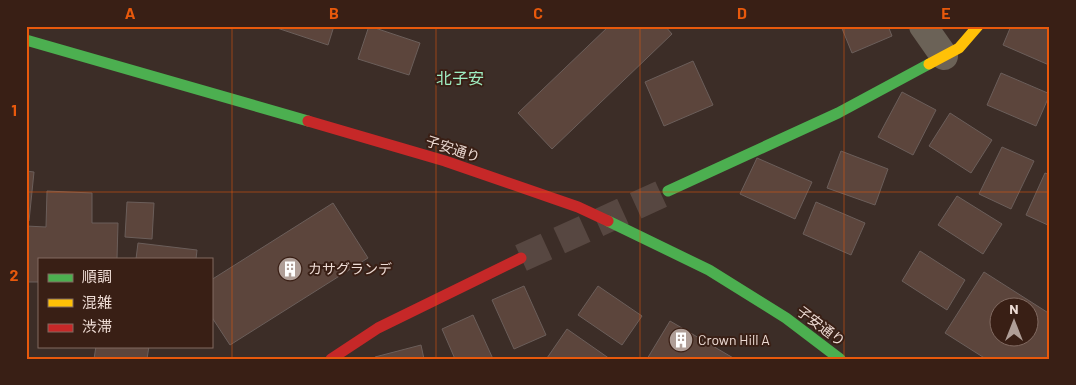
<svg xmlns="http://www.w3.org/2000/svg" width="1076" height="385" font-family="Barlow,'Noto Sans JP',sans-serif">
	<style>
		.building { fill: #5c453c; stroke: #6b5e5a; fill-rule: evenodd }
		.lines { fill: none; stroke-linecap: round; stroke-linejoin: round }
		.secondary-tunnel { stroke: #574741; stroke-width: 28; stroke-dasharray: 28 14; stroke-linecap: butt }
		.street { stroke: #6b6257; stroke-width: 28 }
		.fast { stroke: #4caf50; stroke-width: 11 }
		.slow { stroke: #ffc107; stroke-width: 11 }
		.jam { stroke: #c62828; stroke-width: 11 }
		.grid { fill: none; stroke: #e8590c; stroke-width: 1; stroke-opacity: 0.55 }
		.labels { text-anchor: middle; stroke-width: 4; stroke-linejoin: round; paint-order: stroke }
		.street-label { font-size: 14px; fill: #eddbd4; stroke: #391f15 }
		.poi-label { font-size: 14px; fill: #eddbd4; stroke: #391f15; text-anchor: start }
		.quarter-label { font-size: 16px; fill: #9feec2; stroke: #391f15 }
		.neatline { fill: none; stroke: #e8590c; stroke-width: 2 }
		.grid-label { font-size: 16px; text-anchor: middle; font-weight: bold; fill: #e8590c }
	</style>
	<rect width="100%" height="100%" fill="#3c2d27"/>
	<g class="building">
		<path d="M278,26H334L328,45L277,28Z"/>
		<path d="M369,26L420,43L409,75L358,59Z"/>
		<path d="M609,26H665L672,34L552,149L518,113Z"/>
		<path d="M841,26H888L892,36L852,53Z"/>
		<path d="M1011,26H1050L1049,65L1003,45Z"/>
		<path d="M693,61L713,105L664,126L645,82Z"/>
		<path d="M1001,73L1050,94L1036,126L987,105Z"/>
		<path d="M902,92L936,110L913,155L878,137Z"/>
		<path d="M950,113L992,140L971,173L929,146Z"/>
		<path d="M1002,147L1034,161L1011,209L979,194Z"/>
		<path d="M841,151L888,169L875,205L827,188Z"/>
		<path d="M757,158L812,182L795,219L740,194Z"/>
		<path d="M26,171L34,172L29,221H26Z"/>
		<path d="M1045,173L1050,175V226L1026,215Z"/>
		<path d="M47,191L92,193V223H118L117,259H39V282H26V226L46,227Z"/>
		<path d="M957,196L1002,224L983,254L938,225Z"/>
		<path d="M127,202L154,203L152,239L125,237Z"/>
		<path d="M816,202L865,223L851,255L803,234Z"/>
		<path d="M333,203L368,258L230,345L211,316V280Z"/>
		<path d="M138,243L197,250L196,259H136Z"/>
		<path d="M920,251L965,280L947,310L902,281Z"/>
		<path d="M984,272L1050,314V359H986L945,333ZM998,308H1028V338H998Z"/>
		<path d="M524,286L546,335L514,349L492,300Z"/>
		<path d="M598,286L642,316L622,345L578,315Z"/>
		<path d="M473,315L493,359H455L442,329Z"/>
		<path d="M670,321L735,359H647Z"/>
		<path d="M567,329L610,359L547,358Z"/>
		<path d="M421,345L424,359H375V357Z"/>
		<path d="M96,346H149L147,359H94Z"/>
	</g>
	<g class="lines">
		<path class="secondary-tunnel" d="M521,258L668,191"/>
		<path class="street" d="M923,26L944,56"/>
		<g class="fast">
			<path d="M26,40L308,121"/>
			<path d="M668,191L838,113L929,64"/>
			<path d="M608,221L709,270L786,318L840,359"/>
		</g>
		<path class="slow" d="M929,64L959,48L978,26"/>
		<g class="jam">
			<path d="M308,121L445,161L578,207L608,221"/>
			<path d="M331,359L378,328L521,258"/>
		</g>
	</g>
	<path class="grid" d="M232,26V359M436,26V359M640,26V359M844,26V359M26,192H1050"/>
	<defs>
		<g id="building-disc" transform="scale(1.25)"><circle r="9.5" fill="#af9e97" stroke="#391f15"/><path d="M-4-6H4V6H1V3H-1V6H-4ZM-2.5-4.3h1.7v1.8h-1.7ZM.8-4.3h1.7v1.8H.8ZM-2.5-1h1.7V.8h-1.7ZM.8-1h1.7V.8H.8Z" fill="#fff"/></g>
	</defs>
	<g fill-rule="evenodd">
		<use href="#building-disc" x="290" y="269"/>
		<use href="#building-disc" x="681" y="340"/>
	</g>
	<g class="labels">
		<g class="street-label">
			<text transform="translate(453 149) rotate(18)" y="5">子安通り</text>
			<text transform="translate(821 326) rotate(37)" y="5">子安通り</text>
		</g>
		<g class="poi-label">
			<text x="308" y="274">カサグランデ</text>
			<text x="698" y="345">Crown Hill A</text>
		</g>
		<g class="quarter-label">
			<text x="460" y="84">北子安</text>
		</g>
	</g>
	<rect width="1076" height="385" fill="none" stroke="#391f15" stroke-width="55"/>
	<rect x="38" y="258" width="175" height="90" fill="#391f15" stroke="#816a61"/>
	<rect x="48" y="274" width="25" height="8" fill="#4caf50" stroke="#816a61"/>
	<text x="82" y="282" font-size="15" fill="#eddbd4">順調</text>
	<rect x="48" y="299" width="25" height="8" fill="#ffc107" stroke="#816a61"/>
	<text x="82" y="308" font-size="15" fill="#eddbd4">混雑</text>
	<rect x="48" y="324" width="25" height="8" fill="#c62828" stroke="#816a61"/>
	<text x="82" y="332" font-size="15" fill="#eddbd4">渋滞</text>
	<g transform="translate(1014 322)"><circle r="24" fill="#391f15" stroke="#816a61"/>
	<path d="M0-4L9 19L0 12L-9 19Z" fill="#af9e97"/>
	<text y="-8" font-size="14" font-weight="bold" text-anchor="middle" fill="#eddbd4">N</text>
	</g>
	<rect x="28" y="28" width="1020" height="330" class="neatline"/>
	<g class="grid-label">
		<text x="130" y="19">A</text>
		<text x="334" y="19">B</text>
		<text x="538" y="19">C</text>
		<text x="742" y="19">D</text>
		<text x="946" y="19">E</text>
		<text x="14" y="116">1</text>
		<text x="14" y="281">2</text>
	</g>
</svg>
